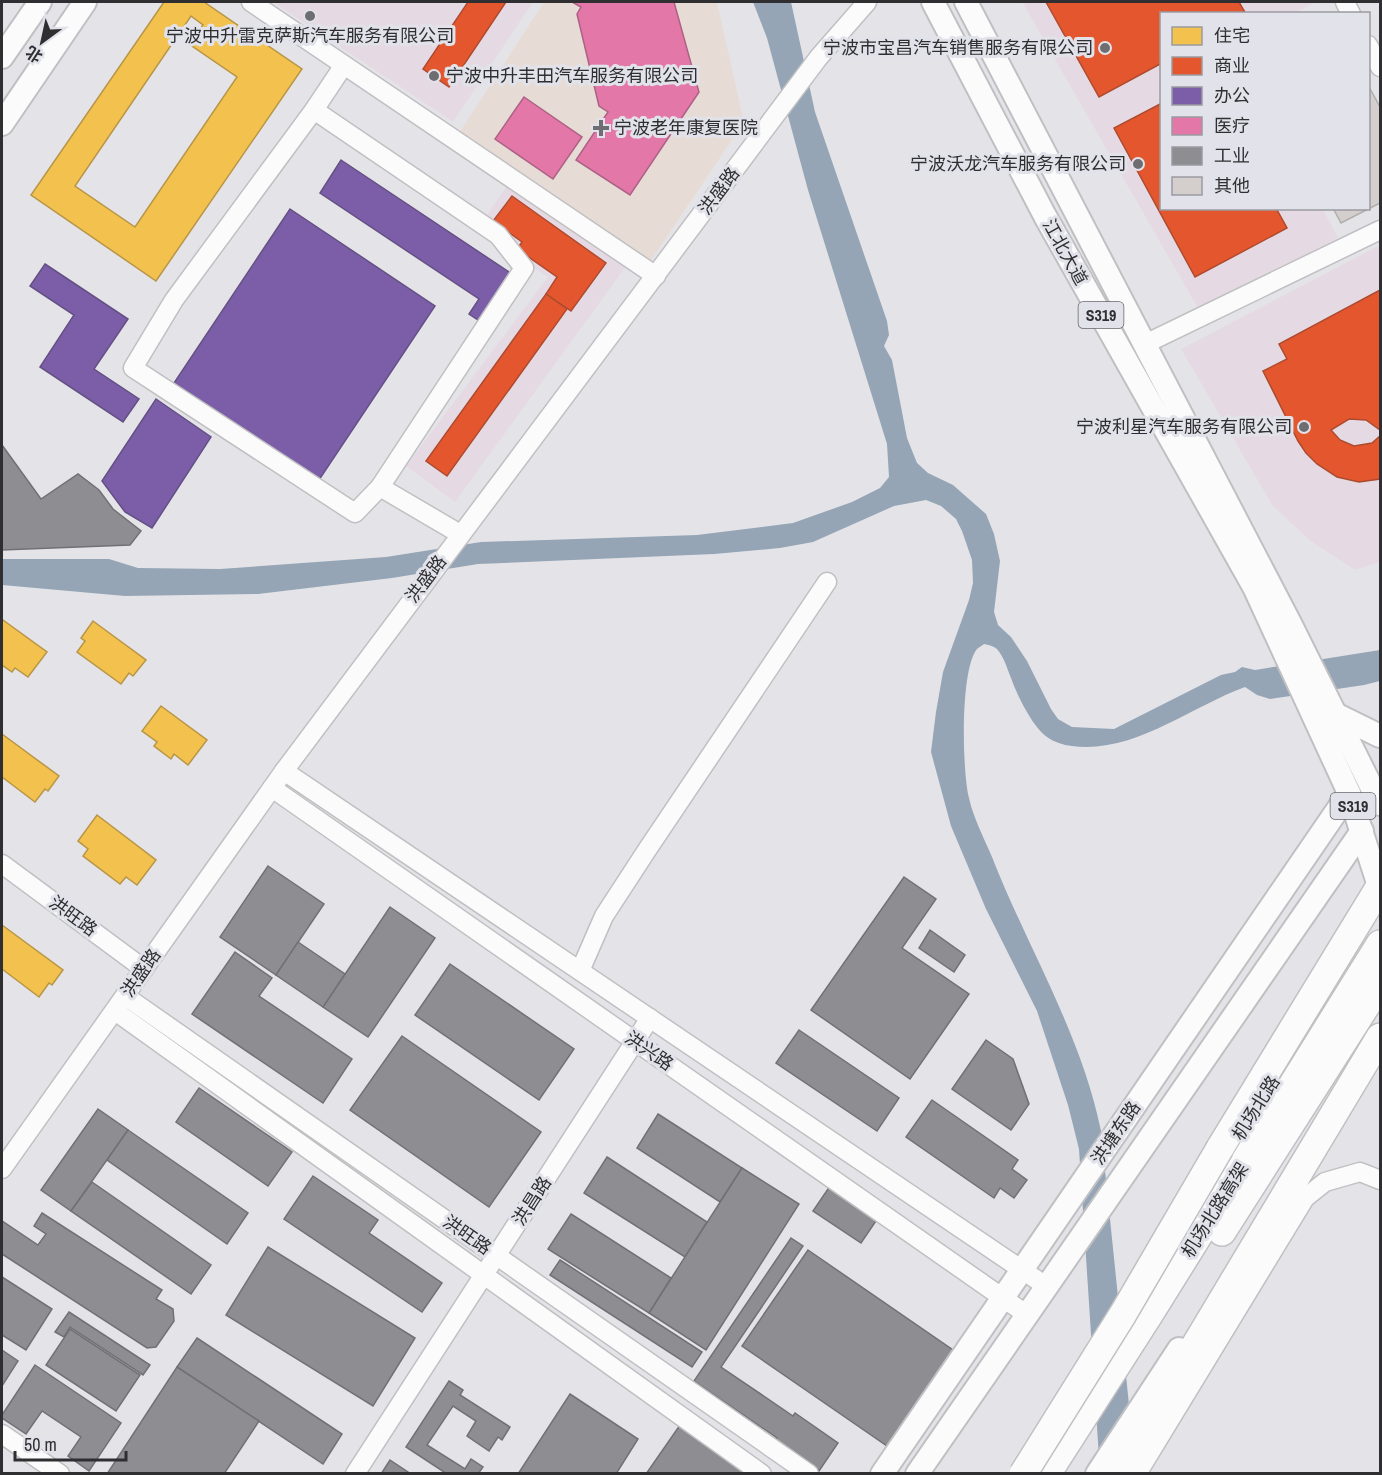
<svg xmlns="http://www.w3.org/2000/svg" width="1382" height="1475" font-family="'Archivo Narrow','Noto Sans SC',sans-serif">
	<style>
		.commercial { fill: #e5dae4 }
		.medical { fill: #e6dcd5 }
		.water { fill: #95a5b5 }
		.homes { fill: #f2c14e; stroke: #b89546; stroke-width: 1.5; fill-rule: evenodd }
		.shops { fill: #e4572e; stroke: #ae4b2f; stroke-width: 1.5 }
		.offices { fill: #7b5ea7; stroke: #645084; stroke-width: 1.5 }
		.health { fill: #e377a8; stroke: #ad6185; stroke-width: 1.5 }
		.industry { fill: #8d8d92; stroke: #717175; stroke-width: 1.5 }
		.building { fill: #d4cfcc; stroke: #afaeaf; stroke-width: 1.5 }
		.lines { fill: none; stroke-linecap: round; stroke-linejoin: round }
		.minor-casing { stroke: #c0c0c3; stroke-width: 21 }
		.major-casing { stroke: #c0c0c3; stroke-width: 26 }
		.highway-casing { stroke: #c0c0c3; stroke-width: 30 }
		.minor { stroke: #fbfbfc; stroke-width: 18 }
		.major { stroke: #fbfbfc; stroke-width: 22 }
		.highway { stroke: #fbfbfc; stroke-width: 27 }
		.highway-bridge-casing { stroke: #c0c0c3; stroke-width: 30; stroke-linecap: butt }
		.highway-bridge { stroke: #fbfbfc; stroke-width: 27 }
		.poi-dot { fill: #6e6e72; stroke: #e2e2ea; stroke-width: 2 }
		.labels { text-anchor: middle; stroke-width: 6; stroke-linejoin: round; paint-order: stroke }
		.shield { fill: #e2e2ea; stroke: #656569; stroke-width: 1.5 }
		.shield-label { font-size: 16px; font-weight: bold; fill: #2f2f32 }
		.poi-label { font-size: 18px; fill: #2f2f32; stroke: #e2e2ea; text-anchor: end }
		.street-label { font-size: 18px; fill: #2f2f32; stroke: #e2e2ea }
	</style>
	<rect width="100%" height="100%" fill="#e4e4e8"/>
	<g class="commercial">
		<path d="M273,2H533L453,122Z"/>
		<path d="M1022,2H1317L1294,13L1162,14V208L1323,209L1338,238L1199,310Z"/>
		<path d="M508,184L627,265L455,502L406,466L548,277L478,229Z"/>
		<path d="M1380,245V562L1355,570L1309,540L1272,505L1181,349Z"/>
	</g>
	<path class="medical" d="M544,2H717L744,122L650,262L459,133Z"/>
	<path class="water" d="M753,2H791L815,112L887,321L889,335L884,346L892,360L907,438L917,463L928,473L953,485L986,514L994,534L1000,561L994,612L998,625L1011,637L1027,661L1051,709L1058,719L1072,727L1114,729L1221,675L1235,672L1242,667L1255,670L1380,650V681L1364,685L1270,699L1257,695L1245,687C1190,707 1134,754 1072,746C1063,745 1054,742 1047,737C1032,726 1017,695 1011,678C1007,668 1004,657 997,649C993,646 989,645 984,644C982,646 979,647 977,649C960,669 962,771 969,798C973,817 984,838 992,857C1028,949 1081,1033 1101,1131L1136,1473H1100L1079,1149L1068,1105L1037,1011L986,909L951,826L931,752L936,712L943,672L969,600L973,583L972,560L962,531L956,519L941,506L926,500L894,506L813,542L780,548L714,554L478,564L392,578L258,594L125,596L2,585V559H109L138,568L220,569L386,557L481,542L697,535L793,523L852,502L880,488L889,477L887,444L808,190L767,38Z"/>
	<g class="homes">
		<path d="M164,2H204L302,69L156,281L31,195ZM191,16L203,25L189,44L237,77L135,227L75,186Z"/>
		<path d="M3,620L47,652L28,677L15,668L12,672L2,665V622Z"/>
		<path d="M93,621L146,660L133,676L129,673L121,684L77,652L85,641L81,638Z"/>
		<path d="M161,706L207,740L188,765L174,754L171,759L154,746L157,742L142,731Z"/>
		<path d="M2,734L59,776L48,791L45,789L35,802L2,777Z"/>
		<path d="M97,815L156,860L137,885L126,877L120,884L83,856L88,849L78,841Z"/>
		<path d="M2,925L63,970L52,985L49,983L39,997L2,969Z"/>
	</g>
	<g class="shops">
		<path d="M468,2H506L449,87L423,69Z"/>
		<path d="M1046,2H1239L1246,14H1162V63L1099,97Z"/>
		<path d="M1162,103V208H1276L1287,228L1195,277L1114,128Z"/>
		<path d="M512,196L606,263L571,311L546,294L557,277L517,249L522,242L493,221Z"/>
		<path d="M1380,290V430L1366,420L1349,419L1331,430L1340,440L1354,446L1372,443L1380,436V479L1359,482L1337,477L1317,464L1306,453L1298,441L1263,371L1287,359L1279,344Z"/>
		<path d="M546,294L567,309L447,476L426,461Z"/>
	</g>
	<g class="offices">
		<path d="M341,160L512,274L481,322L469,314L479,299L320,193Z"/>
		<path d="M290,209L435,306L319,480L174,383Z"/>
		<path d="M45,264L128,319L94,369L139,399L123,422L40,367L74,315L30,286Z"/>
		<path d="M156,399L211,437L152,528L125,512L102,481Z"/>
	</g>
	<g class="health">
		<path d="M572,2H674L699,92L630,195L576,160L608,112L599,106L577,14L581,7Z"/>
		<path d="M524,97L582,137L553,179L495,139Z"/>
	</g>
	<g class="industry">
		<path d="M2,445L41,499L78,474L99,490L113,509L141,531L130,545L2,550Z"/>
		<path d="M268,866L324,904L276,975L220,937Z"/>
		<path d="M904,877L936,899L902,948L969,994L910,1079L811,1010Z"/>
		<path d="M390,907L435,938L368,1037L323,1007Z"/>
		<path d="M930,930L965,955L954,972L919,948Z"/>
		<path d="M298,942L345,974L323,1007L276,975Z"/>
		<path d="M235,952L272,978L259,996L352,1059L323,1103L192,1014Z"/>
		<path d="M450,964L574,1049L539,1100L415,1015Z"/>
		<path d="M799,1030L899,1098L877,1131L776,1063Z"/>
		<path d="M402,1036L541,1132L489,1207L350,1110Z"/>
		<path d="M986,1040L1013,1059L1029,1104L1011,1130L952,1089Z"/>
		<path d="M199,1088L292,1152L268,1186L176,1122Z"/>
		<path d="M932,1100L1018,1160L1012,1169L1027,1180L1014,1198L1000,1188L994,1198L906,1137Z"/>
		<path d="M98,1109L128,1130L71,1211L41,1190Z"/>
		<path d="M658,1114L742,1168L720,1202L637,1148Z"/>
		<path d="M128,1130L248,1213L227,1244L107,1160Z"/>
		<path d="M607,1157L707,1222L685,1257L584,1193Z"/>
		<path d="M742,1168L799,1204L706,1350L649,1313Z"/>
		<path d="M313,1176L378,1220L369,1233L442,1283L422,1312L284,1219Z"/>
		<path d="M92,1182L211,1265L191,1294L71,1211Z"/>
		<path d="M830,1186L878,1218L861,1243L813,1211Z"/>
		<path d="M42,1213L162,1290L156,1299L173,1309L174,1321L156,1347L147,1348L2,1254V1221L38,1245L46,1234L34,1226Z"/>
		<path d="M571,1214L671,1278L649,1313L548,1249Z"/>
		<path d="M791,1238L803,1246L721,1367L793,1416L795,1413L838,1443L819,1471L775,1441L777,1438L694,1381Z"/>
		<path d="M268,1247L415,1338L373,1406L226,1315Z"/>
		<path d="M808,1250L953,1350L887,1446L742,1346Z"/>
		<path d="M560,1260L702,1352L692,1367L550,1275Z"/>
		<path d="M2,1277L52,1309L26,1350L2,1335Z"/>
		<path d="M69,1312L150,1365L143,1375L70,1327L64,1337L55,1332Z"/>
		<path d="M70,1329L140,1375L116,1411L46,1365Z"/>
		<path d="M197,1338L342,1434L323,1464L177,1367Z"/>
		<path d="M2,1350L18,1361L2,1386Z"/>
		<path d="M35,1365L121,1423L89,1471L68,1456L81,1437L42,1411L26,1434L2,1418V1415Z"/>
		<path d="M177,1367L259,1421L224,1474H107Z"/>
		<path d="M449,1381L463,1390L460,1395L510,1427L502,1440L498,1437L489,1451L467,1436L476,1421L453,1406L427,1445L465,1469L471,1459L483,1467L478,1474H447L406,1447Z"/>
		<path d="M570,1394L638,1439L616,1474H518Z"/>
		<path d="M680,1425L749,1474H646Z"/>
		<path d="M390,1460L411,1474H381Z"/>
	</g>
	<path class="building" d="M1368,85L1380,107V203L1341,223L1333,208H1368Z"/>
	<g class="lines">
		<g class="minor-casing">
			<g id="minor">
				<path d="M251,2L656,276"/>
				<path d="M1345,2L1351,14"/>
				<path d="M1368,45L1380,67"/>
				<path d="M314,110L498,235L524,268L380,487L355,513L133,368L174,300Z"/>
				<path d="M314,110L344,65"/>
				<path d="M1145,344L1380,230"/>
				<path d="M380,487L460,534"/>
				<path d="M284,771L1046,1286"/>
				<path d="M272,788L1026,1314"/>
				<path d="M2,864L144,969"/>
				<path d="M580,971L604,916L647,850L827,582"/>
				<path d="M125,996L809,1474"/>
				<path d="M115,1011L762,1474"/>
				<path d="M2,1169L284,771L819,57L867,2"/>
				<path d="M2,1434L60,1474"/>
				<path d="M355,1474L650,1018"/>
				<path d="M1137,1474L1305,1198L1325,1182L1360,1172L1380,1180"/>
			</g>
		</g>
		<g class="major-casing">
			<g id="major">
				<path d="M933,2L1045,216L1254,587L1349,793L1380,889"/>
				<path d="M966,2L1290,623L1380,804"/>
				<path d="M2,57L40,2"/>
				<path d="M2,124L85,2"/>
				<path d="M1335,714L1380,736"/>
				<path d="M882,1474L1349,793"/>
				<path d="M917,1474L1362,831"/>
				<path d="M1097,1474L1179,1349"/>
			</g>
		</g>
		<g class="highway-casing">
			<g id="highway">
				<path d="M1220,1148L1380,886"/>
				<path d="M1222,1232L1380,984"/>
				<path d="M1047,1474L1149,1315L1380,944"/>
				<path d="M1118,1474L1380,1037"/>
			</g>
		</g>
		<use href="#minor" class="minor"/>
		<use href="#major" class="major"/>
		<use href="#highway" class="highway"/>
		<g class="highway-bridge-casing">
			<path id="highway-bridge" d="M1023,1474L1123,1314L1220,1148"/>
		</g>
		<use href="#highway-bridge" class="highway-bridge"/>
	</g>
	<g class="poi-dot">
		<circle cx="310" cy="16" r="6"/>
		<circle cx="1105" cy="48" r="6"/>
		<circle cx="434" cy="76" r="6"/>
		<path d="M598 119h6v6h6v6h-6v6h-6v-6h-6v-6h6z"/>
		<circle cx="1138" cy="164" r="6"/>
		<circle cx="1304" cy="427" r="6"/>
	</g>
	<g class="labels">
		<g class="shield">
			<rect x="1078.5" y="302" width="45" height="26" rx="4.5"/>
			<rect x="1330.5" y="793" width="45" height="26" rx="4.5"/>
		</g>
		<g class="shield-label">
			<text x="1101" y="321">S319</text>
			<text x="1353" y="812">S319</text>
		</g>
		<g class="poi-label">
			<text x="310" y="42" text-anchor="middle">宁波中升雷克萨斯汽车服务有限公司</text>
			<text x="1093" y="54">宁波市宝昌汽车销售服务有限公司</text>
			<text x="446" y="82" text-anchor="start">宁波中升丰田汽车服务有限公司</text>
			<text x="614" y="134" text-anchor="start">宁波老年康复医院</text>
			<text x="1126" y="170">宁波沃龙汽车服务有限公司</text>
			<text x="1292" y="433">宁波利星汽车服务有限公司</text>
		</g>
		<g class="street-label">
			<text transform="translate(719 191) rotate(-53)" y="6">洪盛路</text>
			<text transform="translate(1065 252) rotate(61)" y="6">江北大道</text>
			<text transform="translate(426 579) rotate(-53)" y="6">洪盛路</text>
			<text transform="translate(73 916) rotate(36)" y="6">洪旺路</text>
			<text transform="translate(141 973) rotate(-55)" y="6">洪盛路</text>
			<text transform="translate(649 1051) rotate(35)" y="6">洪兴路</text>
			<text transform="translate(1256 1108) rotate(-58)" y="6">机场北路</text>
			<text transform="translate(1116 1133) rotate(-56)" y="6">洪塘东路</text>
			<text transform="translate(532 1201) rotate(-57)" y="6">洪昌路</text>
			<text transform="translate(1215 1210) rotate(-58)" y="6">机场北路高架</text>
			<text transform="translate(467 1235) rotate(35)" y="6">洪旺路</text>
		</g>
	</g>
	<rect width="1382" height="1475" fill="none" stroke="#2f2f32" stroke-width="6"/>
	<rect x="1160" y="12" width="210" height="198" fill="#e2e2ea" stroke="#9a9aa0" stroke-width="1.5"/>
	<rect x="1172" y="27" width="30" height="18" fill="#f2c14e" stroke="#9a9aa0" stroke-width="1.5"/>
	<text x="1214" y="42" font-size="18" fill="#2f2f32">住宅</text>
	<rect x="1172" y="57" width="30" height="18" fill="#e4572e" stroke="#9a9aa0" stroke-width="1.5"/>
	<text x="1214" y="72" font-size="18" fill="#2f2f32">商业</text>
	<rect x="1172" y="87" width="30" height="18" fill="#7b5ea7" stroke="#9a9aa0" stroke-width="1.5"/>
	<text x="1214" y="102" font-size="18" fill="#2f2f32">办公</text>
	<rect x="1172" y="117" width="30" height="18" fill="#e377a8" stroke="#9a9aa0" stroke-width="1.5"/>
	<text x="1214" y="132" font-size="18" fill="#2f2f32">医疗</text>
	<rect x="1172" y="147" width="30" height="18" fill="#8d8d92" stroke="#9a9aa0" stroke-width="1.5"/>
	<text x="1214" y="162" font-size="18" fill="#2f2f32">工业</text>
	<rect x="1172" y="177" width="30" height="18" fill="#d4cfcc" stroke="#9a9aa0" stroke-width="1.5"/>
	<text x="1214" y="192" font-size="18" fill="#2f2f32">其他</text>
	<g transform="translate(42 42) rotate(213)" stroke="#e2e2ea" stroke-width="4.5" paint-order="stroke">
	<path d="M0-4.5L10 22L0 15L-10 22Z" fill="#2f2f32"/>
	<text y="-9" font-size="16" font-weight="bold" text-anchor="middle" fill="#2f2f32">北</text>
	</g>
	<path d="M15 1451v9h111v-9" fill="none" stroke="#2f2f32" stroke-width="3"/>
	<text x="24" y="1451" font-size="18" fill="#2f2f32" stroke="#e2e2ea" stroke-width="4.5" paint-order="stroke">50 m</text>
</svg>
